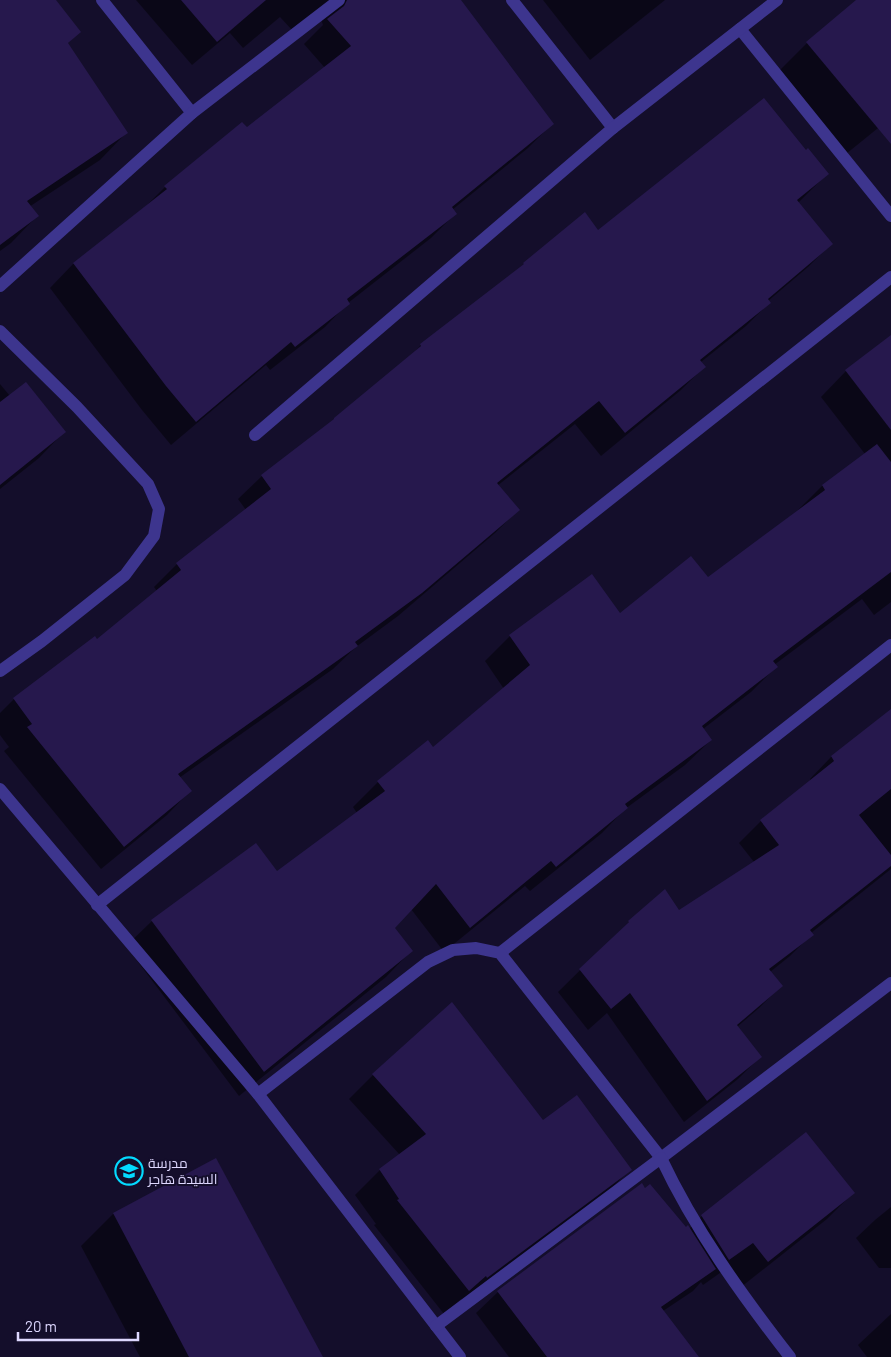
<svg xmlns="http://www.w3.org/2000/svg" width="891" height="1357" font-family="Barlow,Cairo,sans-serif">
	<style>
		.shadow { fill: #0007 }
		.building { fill: #26184d }
		.lines { fill: none; stroke-linecap: round; stroke-linejoin: round }
		.street { stroke: #3d358e; stroke-width: 12 }
		.labels { text-anchor: middle; stroke-width: 4; stroke-linejoin: round; paint-order: stroke }
		.poi-label { font-size: 14px; fill: #ded8ff; stroke: #140e2b; text-anchor: start }
	</style>
	<rect width="100%" height="100%" fill="#140e2b"/>
	<g class="shadow">
		<path d="M0,0H55L79,32L67,44L126,133L100,160L29,207L37,216L11,243L0,251Z"/>
		<path d="M136,0H459L552,124L528,148L452,210L455,214L431,238L348,303L325,327L270,370L266,365L171,445L142,410L50,288L73,264L144,208L165,187L242,124L246,129L325,68L304,44L323,25L321,19L292,30L280,17L243,48L230,33L192,65Z"/>
		<path d="M543,0H665L590,60Z"/>
		<path d="M858,0H891V133L883,124L846,154L778,72L807,43Z"/>
		<path d="M806,152L827,174L798,203L831,244L808,267L768,301L769,303L746,326L701,362L704,367L681,390L601,456L575,424L497,486L518,510L495,533L398,616L356,647L333,669L179,778L190,791L167,815L101,869L4,751L9,747L0,735V713L14,699L97,641L157,591L154,587L177,564L246,510L238,499L262,476L326,427L409,358L421,345L515,273L585,214L598,232Z"/>
		<path d="M891,337V602L874,615L862,599L774,665L776,667L751,692L703,729L711,740L685,765L625,809L602,833L530,891L525,886L444,952L411,909L393,928L411,951L386,977L239,1096L126,946L152,921L256,845L276,873L357,813L353,807L378,782L433,749L504,689L485,661L510,636L592,576L620,615L708,579L797,511L822,486L865,454L821,397L846,371Z"/>
		<path d="M0,384L10,396L64,432L39,458L0,489Z"/>
		<path d="M891,710V869L811,933L812,934L790,956L770,972L781,986L759,1008L737,1027L760,1057L738,1079L684,1122L607,1013L588,1030L558,992L629,922L679,912L754,862L739,843L761,821L811,781L810,779L831,757Z"/>
		<path d="M373,1075L543,1122L630,1169L606,1194L462,1301L461,1299L444,1314L374,1225L376,1224L355,1195L380,1170L400,1155L349,1099Z"/>
		<path d="M806,1133L853,1193L827,1219L741,1287L727,1268L703,1285L701,1282L693,1291L663,1311L697,1357H509L476,1313L498,1292L641,1184L686,1229H689L702,1216Z"/>
		<path d="M216,1159L321,1357H140L81,1246L113,1214Z"/>
		<path d="M891,1207V1268H879L856,1238L875,1220Z"/>
		<path d="M891,1314V1357H867L858,1345Z"/>
	</g>
	<g class="building">
		<path d="M0,0H56L81,32L68,43L128,133L27,201L39,216L0,245Z"/>
		<path d="M181,0H266L217,42Z"/>
		<path d="M347,0H461L554,124L452,207L457,214L347,299L350,304L295,347L291,342L196,422L166,386L73,263L167,189L164,186L242,122L247,127L351,46L327,19L344,6Z"/>
		<path d="M856,0H891V144L806,42Z"/>
		<path d="M764,98L806,150L808,148L829,174L797,200L833,244L768,299L771,303L700,360L706,367L625,433L599,401L497,483L520,510L422,593L355,642L358,646L178,774L192,791L124,847L27,727L32,724L13,698L95,636L97,639L181,570L176,563L271,489L261,475L334,419V418L421,346L420,344L524,264L523,263L585,212L598,230Z"/>
		<path d="M891,335V430L845,370Z"/>
		<path d="M26,382L66,432L0,485V402Z"/>
		<path d="M877,444L891,462V572L773,661L778,667L702,726L712,740L625,804L628,808L556,867L551,861L470,928L436,884L395,928L413,951L264,1072L151,920L256,843L277,871L385,791L377,781L428,740L433,747L530,665L509,635L592,574L620,613L691,556L708,577L825,490L822,485Z"/>
		<path d="M891,709V789L859,815L891,855V866L810,930L814,935L769,969L783,986L737,1025L762,1057L707,1101L630,993L611,1009L579,969L629,922L628,921L665,889L679,910L779,845L760,820L834,761L831,756Z"/>
		<path d="M452,1002L543,1120L577,1095L632,1170L487,1278L486,1276L469,1291L397,1200L399,1199L379,1169L426,1134L372,1074Z"/>
		<path d="M806,1132L855,1193L768,1262L753,1243L729,1260L701,1215Z"/>
		<path d="M216,1158L323,1357H189L113,1213Z"/>
		<path d="M642,1183L645,1188L650,1184L686,1227L688,1225L716,1269L661,1307L699,1357H547L497,1291Z"/>
	</g>
	<g class="lines">
		<g class="street">
			<path d="M102,0L192,113"/>
			<path d="M512,0L613,128"/>
			<path d="M740,29L891,216"/>
			<path d="M0,286L192,113L339,0"/>
			<path d="M0,331L77,407L148,484L159,509L154,536L125,575L42,641L0,671"/>
			<path d="M255,435L613,128L777,0"/>
			<path d="M0,789L258,1094L460,1357"/>
			<path d="M97,905L891,277"/>
			<path d="M500,953L891,645"/>
			<path d="M258,1094L428,962L453,950L476,948L500,953L661,1158L891,983"/>
			<path d="M436,1326L661,1158C695,1230 741,1294 790,1357"/>
		</g>
	</g>
	<defs>
		<g id="school-ring" transform="scale(1.4375)"><circle r="9.5" fill="#140e2b" stroke="#04daff" stroke-width="1.5"/><path d="M0-5L7-2L0 1L-7-2ZM-4 1L0 2.5L4 1V4Q0 6-4 4Z" fill="#04daff"/></g>
	</defs>
	<g fill-rule="evenodd">
		<use href="#school-ring" x="129" y="1171"/>
	</g>
	<g class="labels">
		<g class="poi-label">
			<text x="148" y="1168">مدرسة<tspan x="148" dy="16">السيدة هاجر</tspan></text>
		</g>
	</g>
	<path d="M18 1332v8h120v-8" fill="none" stroke="#ded8ff" stroke-width="2.5"/>
	<text x="25" y="1332" font-size="15" fill="#ded8ff" stroke="#140e2b" stroke-width="4" paint-order="stroke">20 m</text>
</svg>
